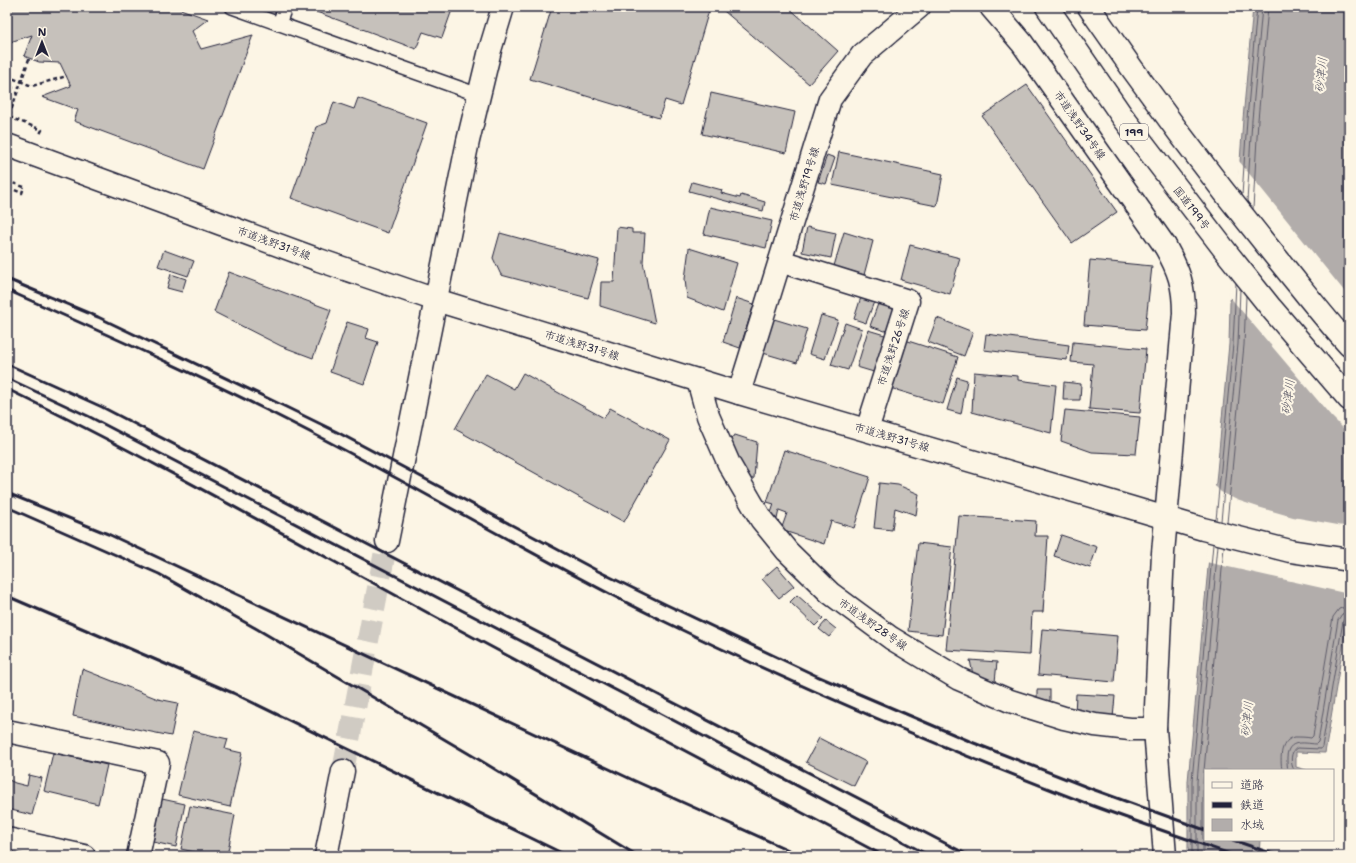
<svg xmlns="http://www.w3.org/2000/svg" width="1356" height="863" font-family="'Shantell Sans','Klee One',sans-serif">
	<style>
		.water { fill: #b2adab; stroke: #78757e }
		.pier { fill: #fcf5e5 }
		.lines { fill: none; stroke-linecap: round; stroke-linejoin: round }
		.shore { stroke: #5c5a68; stroke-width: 1 }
		.building { fill: #c6c1bb; stroke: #22223b }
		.tertiary-tunnel { stroke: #d0cbc3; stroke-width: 22; stroke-dasharray: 22 11; stroke-linecap: butt }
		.service-casing { stroke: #22223b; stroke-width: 16 }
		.minor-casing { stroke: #22223b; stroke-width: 25 }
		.tertiary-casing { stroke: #22223b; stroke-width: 25 }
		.trunk-casing { stroke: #22223b; stroke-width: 25 }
		.path { stroke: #22223b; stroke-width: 2.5; stroke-dasharray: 4 3; stroke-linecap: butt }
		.service { stroke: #fcf5e5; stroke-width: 13 }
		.minor { stroke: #fcf5e5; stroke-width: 22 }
		.tertiary { stroke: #fcf5e5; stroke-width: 22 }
		.trunk { stroke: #fcf5e5; stroke-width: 22 }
		.rail { stroke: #22223b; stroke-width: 3 }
		.labels { text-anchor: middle; stroke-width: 4; stroke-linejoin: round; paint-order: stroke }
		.shield { fill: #fcf5e5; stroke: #63616e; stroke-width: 1 }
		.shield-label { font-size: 10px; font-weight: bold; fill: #22223b }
		.street-label { font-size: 11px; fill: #22223b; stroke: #fcf5e5 }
		.water-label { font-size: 12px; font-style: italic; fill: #545362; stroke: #fcf5e5 }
	</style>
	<rect width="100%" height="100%" fill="#fcf5e5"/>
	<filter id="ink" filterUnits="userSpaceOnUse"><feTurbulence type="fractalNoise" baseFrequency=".025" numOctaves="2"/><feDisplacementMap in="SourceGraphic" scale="8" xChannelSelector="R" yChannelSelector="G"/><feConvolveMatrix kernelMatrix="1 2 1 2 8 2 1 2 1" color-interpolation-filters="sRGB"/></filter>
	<g filter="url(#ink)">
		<path class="water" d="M1253,7H1349V610L1325,753L1296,752V767L1306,770H1205V840H1260L1259,856H1188V781L1229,344L1230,304L1243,119Z"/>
		<g class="pier">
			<path d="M1239,161L1349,297V434L1331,416L1229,296Z"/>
			<path d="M1213,484L1221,492L1237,500L1258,507L1293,517L1349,527V594L1206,562Z"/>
		</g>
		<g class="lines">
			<g class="shore">
				<path d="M1242,196L1247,119L1257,7"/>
				<path d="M1247,202L1252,120L1262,7"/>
				<path d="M1253,209L1258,120L1268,7"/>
				<path d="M1216,520L1233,344L1236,283"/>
				<path d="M1221,521L1238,344L1240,289"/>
				<path d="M1227,523L1244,345L1246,296"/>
				<path d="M1282,770C1280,758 1280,740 1295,737C1300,737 1306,737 1311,738L1313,736L1333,617L1339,609L1349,606"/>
				<path d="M1288,770C1287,766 1287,762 1287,757C1288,739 1303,743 1316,744L1318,742L1338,620L1342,614L1349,612"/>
				<path d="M1294,770C1290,764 1290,751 1297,748L1321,749L1322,747L1343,621L1345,618L1349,617"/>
				<path d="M1192,856V781L1213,544"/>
				<path d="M1197,856V782L1218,545"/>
				<path d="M1203,856V782L1224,547"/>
			</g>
		</g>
		<g class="building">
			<path d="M9,7H175L208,19L192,31L201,49L253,35L203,169L74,121L78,110L42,97L71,86L60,63L39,62L24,56L32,35L7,43V13Z"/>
			<path d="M303,7H453L442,38L423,32L416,49Z"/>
			<path d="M552,7H710L681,105L665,100L659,118L530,79Z"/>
			<path d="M728,7H788L838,51L809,84L724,11Z"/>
			<path d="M1027,85L1117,212L1072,243L982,116Z"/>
			<path d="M711,93L795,112L786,153L702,134Z"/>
			<path d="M358,98L427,123L388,233L291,198L316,127L327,123L334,102L354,109Z"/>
			<path d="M839,152L943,174L937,206L832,185Z"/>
			<path d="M827,155L835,158L826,184L818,182Z"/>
			<path d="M692,182L722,190L721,193L740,198L741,195L765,202L763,211L689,191Z"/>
			<path d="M710,207L772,221L766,248L704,234Z"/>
			<path d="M617,227L632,229V233H645L643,262L655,323L600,306L601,282H614Z"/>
			<path d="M807,227L836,233L831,258L802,252Z"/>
			<path d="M844,232L873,241L864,275L834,266Z"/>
			<path d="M500,233L599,260L588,298L501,275L493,258Z"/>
			<path d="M910,245L960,258L950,294L901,280Z"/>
			<path d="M689,248L737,263L723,312L687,298L685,279Z"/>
			<path d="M164,250L194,261L188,276L158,266Z"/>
			<path d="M1090,260L1152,266L1145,330L1084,325Z"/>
			<path d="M229,272L331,310L313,358L281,346L214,312Z"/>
			<path d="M171,274L186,279L182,292L167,288Z"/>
			<path d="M862,294L875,299L866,323L854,319Z"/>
			<path d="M736,298L754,304L740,348L723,342Z"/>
			<path d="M879,301L896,306L888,332L870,326Z"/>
			<path d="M821,315L838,320L825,359L809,354Z"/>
			<path d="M937,318L973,332L964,356L928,342Z"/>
			<path d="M774,319L807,329L797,363L763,353Z"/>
			<path d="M347,322L369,329L366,338L378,342L364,384L330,372Z"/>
			<path d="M845,323L862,329L848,370L831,365Z"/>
			<path d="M868,330L888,336L877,373L857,367Z"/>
			<path d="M986,334L1069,345L1067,360L984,350Z"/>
			<path d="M905,340L958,357L943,404L890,388Z"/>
			<path d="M1073,342L1146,349L1140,413L1089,409L1093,364L1071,362Z"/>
			<path d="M974,372L1018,376V380L1056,385L1051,433L972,412Z"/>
			<path d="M523,373L604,418L610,408L670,440L624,522L455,429L486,374L514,389Z"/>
			<path d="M957,377L967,380L961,414L947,410Z"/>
			<path d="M1064,382L1081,384L1080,400H1063Z"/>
			<path d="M1065,410L1140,417L1136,454L1092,452L1061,441Z"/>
			<path d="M735,435L757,442L754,478L747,482L725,442Z"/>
			<path d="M784,450L870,477L854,528L831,521L824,544L781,530L787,513L779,510L777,519L770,516L774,504L767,502Z"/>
			<path d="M879,483L898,485L919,494L916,515L895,508L892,530L874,528Z"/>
			<path d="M959,516L1036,521L1035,536H1048L1043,612H1032L1030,655L946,650Z"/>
			<path d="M1061,535L1097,547L1090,568L1054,556Z"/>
			<path d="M918,543L952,547L942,635L908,631Z"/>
			<path d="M777,566L794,586L779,598L762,579Z"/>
			<path d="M797,595L823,618L815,626L790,602Z"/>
			<path d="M826,621L836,629L829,637L819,629Z"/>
			<path d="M1042,629L1118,636L1114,682L1038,675Z"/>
			<path d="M970,660L997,662L995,682L974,680Z"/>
			<path d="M82,669L158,699L178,703L171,736L73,716Z"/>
			<rect x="1037" y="690" width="13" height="14"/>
			<path d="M1076,694L1115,696L1113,718L1075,714Z"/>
			<path d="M193,731L228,739L225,749L242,753L230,807L178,795Z"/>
			<path d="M819,738L866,762L854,786L806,762Z"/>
			<path d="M53,753L107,765L98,804L44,791Z"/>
			<path d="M29,775L42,778L32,815L7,809V779L15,783L27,786Z"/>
			<path d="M162,799L185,804L176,847L153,842Z"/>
			<path d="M190,806L235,815L227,856H213L181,849Z"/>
		</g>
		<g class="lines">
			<path class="tertiary-tunnel" d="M343,771L387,541"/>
			<g class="service-casing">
				<g id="service">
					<path d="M232,7L479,95"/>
					<path d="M279,24L285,7"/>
				</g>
			</g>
			<g class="minor-casing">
				<g id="minor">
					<path d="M991,7L1022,43L1165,246"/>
					<path d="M780,261L908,301L867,430"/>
					<path d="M698,380L708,416L729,464L761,519L787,551L830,593L891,638L959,679L1010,701L1064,718L1095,725L1130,729H1155L1165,856"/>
					<path d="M739,393L830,99L862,55L919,7"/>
					<path d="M7,731L158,763L138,856"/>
				</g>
			</g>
			<g class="tertiary-casing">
				<g id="tertiary">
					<path d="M7,145L319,260L436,300L739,393L1129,507L1203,529L1290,551L1349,560"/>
					<path d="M387,541L468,141L490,50L503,7"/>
					<path d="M1155,729L1163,553L1184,313C1184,285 1179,271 1165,246"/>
					<path d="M7,839L84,856"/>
					<path d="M326,856L343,771"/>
				</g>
			</g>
			<g class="trunk-casing">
				<g id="trunk">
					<path d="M1047,7L1122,116L1227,253L1271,308L1349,399"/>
					<path d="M1089,7C1148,93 1210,176 1276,257C1300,286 1323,317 1349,345"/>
				</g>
			</g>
			<g class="path">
				<path d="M7,76L32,86L67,76"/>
				<path d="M7,84L13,86L7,102"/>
				<path d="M9,117L42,130L40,134"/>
				<path d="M7,122L29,59"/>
				<path d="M7,181L24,187L22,193L7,187"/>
			</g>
			<use href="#service" class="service"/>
			<use href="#minor" class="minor"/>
			<use href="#tertiary" class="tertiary"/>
			<use href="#trunk" class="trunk"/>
			<g class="rail">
				<path d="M7,279L98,317L286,407L337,432L598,571L665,604L817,676L974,743L1092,789L1205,830"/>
				<path d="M7,290C115,338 223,386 327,441C438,499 545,563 657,618C798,687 942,748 1088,804C1137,822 1187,839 1236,856"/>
				<path d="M7,364L102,407L970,856"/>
				<path d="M7,378L88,416L652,709L930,856"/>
				<path d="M7,389C151,459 290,538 430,614C581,696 732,776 884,856"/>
				<path d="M7,493L108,534L635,781L802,856"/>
				<path d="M7,507L159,574L257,629L483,762L638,856"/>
				<path d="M7,596L233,693L568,856"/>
				<path d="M1233,840L1279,856"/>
			</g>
		</g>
	</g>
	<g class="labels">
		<rect class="shield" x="1120" y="124" width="28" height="16" rx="3"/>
		<g class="shield-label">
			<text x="1134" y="136">199</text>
		</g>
		<g class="street-label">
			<text transform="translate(1080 125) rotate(55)" y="4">市道浅野34号線</text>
			<text transform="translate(804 184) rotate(-73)" y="4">市道浅野19号線</text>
			<text transform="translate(1192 208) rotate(52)" y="4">国道199号</text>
			<text transform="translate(274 243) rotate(20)" y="4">市道浅野31号線</text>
			<text transform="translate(582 345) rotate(17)" y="4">市道浅野31号線</text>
			<text transform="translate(893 347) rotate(-72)" y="4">市道浅野26号線</text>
			<text transform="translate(892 437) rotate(16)" y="4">市道浅野31号線</text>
			<text transform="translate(873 624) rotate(35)" y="4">市道浅野28号線</text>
		</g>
		<g class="water-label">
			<text transform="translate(1321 75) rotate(-84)" y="4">砂津川</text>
			<text transform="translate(1288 397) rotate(-83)" y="4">砂津川</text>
			<text transform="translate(1247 719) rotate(-84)" y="4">砂津川</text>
		</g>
	</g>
	<rect width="1356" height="863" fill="none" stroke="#fcf5e5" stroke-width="24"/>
	<rect x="12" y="12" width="1332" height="839" fill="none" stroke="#22223b" stroke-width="1.5" filter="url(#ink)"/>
	<rect x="1204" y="769" width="130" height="72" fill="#fcf5e5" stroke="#a5a1a1"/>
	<rect x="1212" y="782" width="20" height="6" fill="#fcf5e5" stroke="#a5a1a1"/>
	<text x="1240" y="789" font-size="12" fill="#22223b">道路</text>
	<rect x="1212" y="802" width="20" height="6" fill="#22223b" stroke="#a5a1a1"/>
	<text x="1240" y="809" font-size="12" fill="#22223b">鉄道</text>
	<rect x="1212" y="819" width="20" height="12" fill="#b2adab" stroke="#a5a1a1"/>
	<text x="1240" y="829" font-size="12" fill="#22223b">水域</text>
	<g transform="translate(42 42)" stroke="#fcf5e5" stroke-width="3" paint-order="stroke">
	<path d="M0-3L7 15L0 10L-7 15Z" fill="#22223b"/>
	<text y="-6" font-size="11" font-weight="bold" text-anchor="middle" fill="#22223b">N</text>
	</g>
</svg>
